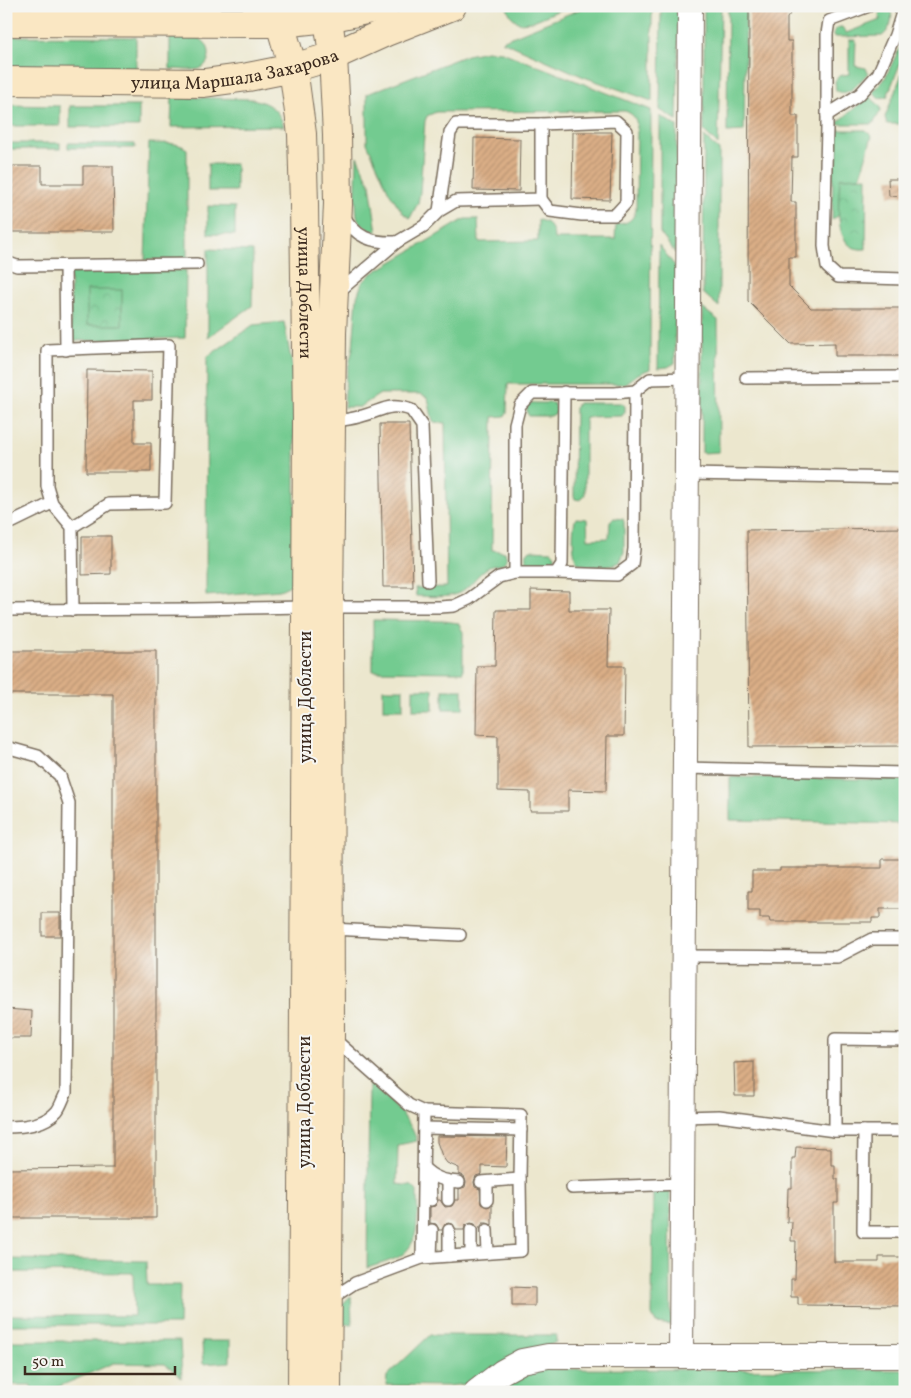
<svg xmlns="http://www.w3.org/2000/svg" width="911" height="1398" font-family="Vollkorn,serif">
	<style>
		.green { fill: #73cb90; stroke: #577a57 }
		.park { fill: url(#park-crowns); stroke: #577a57 }
		.building { fill: url(#building-hatch) }
		.lines { fill: none; stroke-linecap: round; stroke-linejoin: round }
		.lane-casing { stroke: #796c5c; stroke-width: 14 }
		.street-casing { stroke: #796c5c; stroke-width: 26 }
		.secondary-casing { stroke: #796c5c; stroke-width: 30 }
		.lane { stroke: #fff; stroke-width: 11 }
		.street { stroke: #fff; stroke-width: 24 }
		.secondary { stroke: #fae7c3; stroke-width: 28 }
		.labels { text-anchor: middle; stroke-width: 4; stroke-linejoin: round; paint-order: stroke }
		.street-label { font-size: 18px; fill: #3b2a1e; stroke: #f6f6f2 }
	</style>
	<defs>
		<pattern id="park-crowns" width="20" height="18" patternUnits="userSpaceOnUse" patternTransform="scale(1.25)"><rect width="20" height="18" fill="#73cb90"/><path d="M2 6a3 3 0 1 1 6 0M12 15a3 3 0 1 1 6 0" fill="none" stroke="#64ae7c"/></pattern>
		<pattern id="building-hatch" width="6" height="6" patternUnits="userSpaceOnUse" patternTransform="scale(1.25)"><rect width="6" height="6" fill="#dbaf87"/><path d="M-1 1l2-2M0 6l6-6M5 7l2-2" fill="none" stroke="#b38f6e"/></pattern>
	</defs>
	<rect width="100%" height="100%" fill="#f6f6f2"/>
	<filter id="ink" filterUnits="userSpaceOnUse"><feTurbulence type="fractalNoise" baseFrequency=".02" numOctaves="2"/><feDisplacementMap in="SourceGraphic" scale="10" xChannelSelector="R" yChannelSelector="G"/><feConvolveMatrix kernelMatrix="1 2 1 2 8 2 1 2 1" color-interpolation-filters="sRGB"/></filter>
	<filter id="wash" filterUnits="userSpaceOnUse"><feTurbulence type="fractalNoise" baseFrequency=".0096" numOctaves="4" result="noise"/><feDisplacementMap in="SourceGraphic" scale="20" xChannelSelector="R" yChannelSelector="G"/><feGaussianBlur stdDeviation="1.12" result="paint"/><feColorMatrix in="noise" values="0 0 0 0 0 0 0 0 0 0 0 0 0 0 0 0 0 1.4 0 .05"/><feComposite in="paint" operator="in"/></filter>
	<g filter="url(#wash)">
		<rect width="100%" height="100%" fill="#ece7ce"/>
		<g class="green">
			<path d="M510,6H569L531,22L519,23L511,16L507,8Z"/>
			<path d="M588,6H652V101L584,77L502,41Z"/>
			<path d="M661,6H679L677,120L660,110Z"/>
			<path d="M704,6H721L718,145L704,131Z"/>
			<path d="M728,6H746L744,131L727,132Z"/>
			<path d="M884,7H889C895,16 890,31 882,36L836,37L833,35C834,29 837,27 842,27L846,33L880,20L879,13Z"/>
			<path d="M6,36L136,37V69L6,68Z"/>
			<path d="M170,37C179,37 190,35 198,38C212,43 213,64 199,69C191,71 179,69 170,69Z"/>
			<path d="M849,40H856L855,66L866,68L868,73C860,81 848,99 836,90L835,81L839,76L849,74Z"/>
			<path d="M901,45L904,48L905,51L887,97L879,98L873,92L884,80Z"/>
			<path d="M487,51L502,52L651,110L650,369L638,374L625,384H508L507,414L505,416L493,417L492,550L505,552L507,560L501,565C480,564 476,584 459,593C447,599 429,596 416,596L415,588L447,587L445,423L433,422L428,398L421,394H380L360,407H344L346,377L353,348L357,297L362,283L371,274L465,219H478L479,242L538,241V220C549,221 554,229 554,239H615L616,224C626,224 633,221 636,210L637,126C636,118 633,114 625,111L436,112L427,116L425,121L420,192L418,203L410,218L403,213L389,192L367,143V94L467,55Z"/>
			<path d="M905,66V124H887L885,117Z"/>
			<path d="M869,96L880,106L881,110L873,124H836Z"/>
			<path d="M172,97L253,99C270,104 278,109 284,126L171,127Z"/>
			<path d="M6,105L60,106V126H6Z"/>
			<rect x="70" y="106" width="69" height="21"/>
			<path d="M660,116L677,126L675,253L660,233Z"/>
			<path d="M834,130H866L872,136L860,177L840,178L839,215L832,220Z"/>
			<path d="M704,137L719,150V307L703,293Z"/>
			<rect x="6" y="143" width="54" height="6"/>
			<path d="M68,143L135,144V148H68Z"/>
			<path d="M149,143C162,144 177,141 187,149V259L145,260Z"/>
			<path d="M357,156L370,184L377,232C370,230 362,226 358,219C354,210 357,169 357,156Z"/>
			<rect x="208" y="164" width="28" height="27"/>
			<path d="M208,206L235,207V235L208,234Z"/>
			<path d="M659,245L675,266V363L668,367L658,368Z"/>
			<path d="M208,249L253,251L252,306L208,337Z"/>
			<path d="M186,270L185,338L71,341L70,273Z"/>
			<path d="M702,308L718,320L719,452L702,453Z"/>
			<path d="M284,322L295,381V583L280,590L206,596L207,357L253,325Z"/>
			<path d="M529,403H553L556,407V413L551,416H529L527,413V406Z"/>
			<path d="M578,403H622L625,406V412L622,416L585,417V494L581,500L575,499L574,496L575,408Z"/>
			<path d="M576,518L587,519L588,539L609,538L610,521L614,518L623,519L624,522V552L620,562C611,568 586,568 577,562C572,554 572,526 576,518Z"/>
			<path d="M530,550L552,551L555,555V561L550,565H530L526,563V555Z"/>
			<path d="M373,620L444,621L458,623L463,632V672L373,671Z"/>
			<rect x="383" y="689" width="20" height="20"/>
			<rect x="413" y="689" width="20" height="21"/>
			<rect x="443" y="690" width="20" height="19"/>
			<path d="M730,777L905,780V824L730,820Z"/>
			<path d="M369,1083C388,1100 409,1115 417,1141L398,1145L397,1184L412,1186L417,1191C417,1215 422,1245 397,1258C387,1262 377,1265 367,1268Z"/>
			<path d="M653,1189L667,1190L670,1192L671,1325L656,1323L652,1315Z"/>
			<path d="M6,1259L146,1261L147,1285H180L179,1325H6V1315L134,1316L133,1273L6,1272Z"/>
			<path d="M351,1296L352,1324H339C339,1312 341,1303 351,1296Z"/>
			<path d="M430,1335H556V1342L467,1384L447,1386L386,1385L387,1376Z"/>
			<path d="M6,1341H180L182,1378L165,1364L114,1363L46,1392H32L31,1385H6Z"/>
			<path d="M202,1341H230V1362L203,1364Z"/>
			<path d="M536,1369L905,1370V1392H508L506,1386L516,1375Z"/>
		</g>
		<g class="park">
			<path d="M867,177L866,249C831,253 839,200 840,178Z"/>
			<rect x="87" y="290" width="35" height="35"/>
		</g>
		<g id="blocks">
			<g class="building">
				<path d="M749,6H796L787,18V41H792V116H798V157H792L791,202H796V257H789V286L811,308H905V356H835V343L791,344L748,301Z"/>
				<path d="M573,132H612L610,200L572,199Z"/>
				<path d="M474,138L520,139L519,191L473,190Z"/>
				<path d="M12,166H42V184H83V166H113L114,232H12Z"/>
				<path d="M888,179H905V195L889,196Z"/>
				<path d="M87,370L152,371V400H134V443H151V472H86Z"/>
				<path d="M380,424H409L413,587H383Z"/>
				<path d="M904,528L905,746L749,747L747,530Z"/>
				<path d="M82,536H111V574L82,575Z"/>
				<path d="M531,590L569,591V610H609L608,666H625L624,736H607L606,791L568,790V811H530V792L498,791V736L476,735L477,666H495L496,610H531Z"/>
				<path d="M6,651H156V1218H6V1169L113,1168V694H6Z"/>
				<path d="M882,859H905V909H880V918H872V922H770L769,918H760V911H748V891H752V871H780V868H882Z"/>
				<rect x="42" y="913" width="18" height="23"/>
				<path d="M6,1009L32,1011L31,1038H6Z"/>
				<path d="M754,1062V1096H735L734,1063Z"/>
				<path d="M437,1136L507,1137L506,1167L482,1166V1174L476,1176L474,1182L475,1187L480,1189L481,1204L487,1207L492,1205V1225L487,1223H483L478,1230L475,1224L471,1223L465,1226L464,1230H456L453,1224L449,1223L445,1224L442,1230H439L436,1224L430,1223V1207L435,1206L438,1200H440L445,1207L452,1206L455,1200H459V1189L465,1187L466,1182L464,1176L459,1174V1168L447,1163L442,1156L437,1142Z"/>
				<path d="M796,1147L831,1148V1165H835V1179H838V1203H834V1262H879V1257H905V1306L798,1305V1297H791V1279H795L796,1241H791L792,1222H787L788,1188H792V1158H795Z"/>
				<path d="M512,1287L535,1288V1306H512Z"/>
			</g>
		</g>
	</g>
	<g filter="url(#ink)">
		<use href="#blocks" fill-opacity="0" stroke="#796c5c" stroke-width="1"/>
		<g class="lines">
			<g class="lane-casing">
				<g id="lane">
					<path d="M869,6L829,21L827,34V127L824,246L827,267L838,277L905,279"/>
					<path d="M827,115L860,94L878,74L895,35L904,6"/>
					<path d="M541,124L616,121L627,131L626,203L615,215H582L550,211L541,199"/>
					<path d="M343,214C355,238 372,243 397,242"/>
					<path d="M6,262L17,266L197,264"/>
					<path d="M65,266L66,350"/>
					<path d="M336,294L397,242L424,226L439,211L456,201L541,199V124H456L450,133L439,211"/>
					<path d="M746,378L905,377"/>
					<path d="M331,422C341,420 352,419 362,416C383,411 387,402 411,410L422,426L428,581"/>
					<path d="M687,474L905,478"/>
					<path d="M6,522H13L52,503"/>
					<path d="M72,527L109,504L165,503L169,345L47,350V486L52,503L72,527L73,610"/>
					<path d="M515,573H556L562,564L564,392"/>
					<path d="M556,573L617,575L632,564L634,549L635,391"/>
					<path d="M328,607H440L454,606L469,599L499,577L515,573V424L520,405L532,393H615L635,391L650,379L688,378"/>
					<path d="M6,610L194,609L307,607"/>
					<path d="M6,747L38,756L60,776L69,803L66,1093C63,1098 61,1106 57,1111C45,1125 24,1127 6,1127"/>
					<path d="M684,768L905,773"/>
					<path d="M330,929L460,935"/>
					<path d="M683,956L837,957L872,939H905"/>
					<path d="M332,1037L409,1105L424,1112L422,1258"/>
					<path d="M683,1117L719,1116L835,1131H864L863,1232H905"/>
					<path d="M424,1128L521,1130"/>
					<path d="M835,1131V1039L905,1040"/>
					<path d="M864,1131H898"/>
					<path d="M423,1167C433,1178 445,1181 459,1182"/>
					<path d="M430,1179L431,1200"/>
					<path d="M448,1181V1200"/>
					<path d="M481,1182L520,1179"/>
					<path d="M487,1183V1200"/>
					<path d="M572,1188L682,1184"/>
					<path d="M449,1230V1256"/>
					<path d="M487,1230L488,1253"/>
					<path d="M471,1254V1230"/>
					<path d="M431,1257L432,1230"/>
					<path d="M329,1300L355,1283L422,1258L521,1251L520,1179L521,1115L424,1112"/>
				</g>
			</g>
			<g class="street-casing">
				<g id="street">
					<path d="M681,1355L690,6"/>
					<path d="M476,1392L502,1372L522,1361L548,1356H905"/>
				</g>
			</g>
			<g class="secondary-casing">
				<g id="secondary">
					<path id="s1" d="M275,6L293,68L302,134L304,204L307,422L302,1392"/>
					<path d="M325,6L328,18L333,56L337,135L338,204L332,333L329,607L330,1035L327,1392"/>
					<path d="M6,22L281,23L328,18L385,6"/>
					<path id="s2" d="M6,81L204,83L248,77L293,68L333,56L386,32L452,6"/>
				</g>
			</g>
			<use href="#lane" class="lane"/>
			<use href="#street" class="street"/>
			<use href="#secondary" class="secondary"/>
		</g>
	</g>
	<g class="labels">
		<g class="street-label">
			<text dy="6" stroke="none"><textPath href="#s2" startOffset="230">улица Маршала Захарова</textPath></text>
			<text dy="6" stroke="none"><textPath href="#s1" startOffset="290">улица Доблести</textPath></text>
			<text transform="translate(305 697) rotate(-90)" y="6">улица Доблести</text>
			<text transform="translate(304 1102) rotate(-90)" y="6">улица Доблести</text>
		</g>
	</g>
	<rect width="911" height="1398" fill="none" stroke="#f6f6f2" stroke-width="25"/>
	<path d="M25 1366v8h150v-8" fill="none" stroke="#3b2a1e" stroke-width="2.5"/>
	<text x="32" y="1366" font-size="15" fill="#3b2a1e" stroke="#f6f6f2" stroke-width="4" paint-order="stroke">50 m</text>
</svg>
